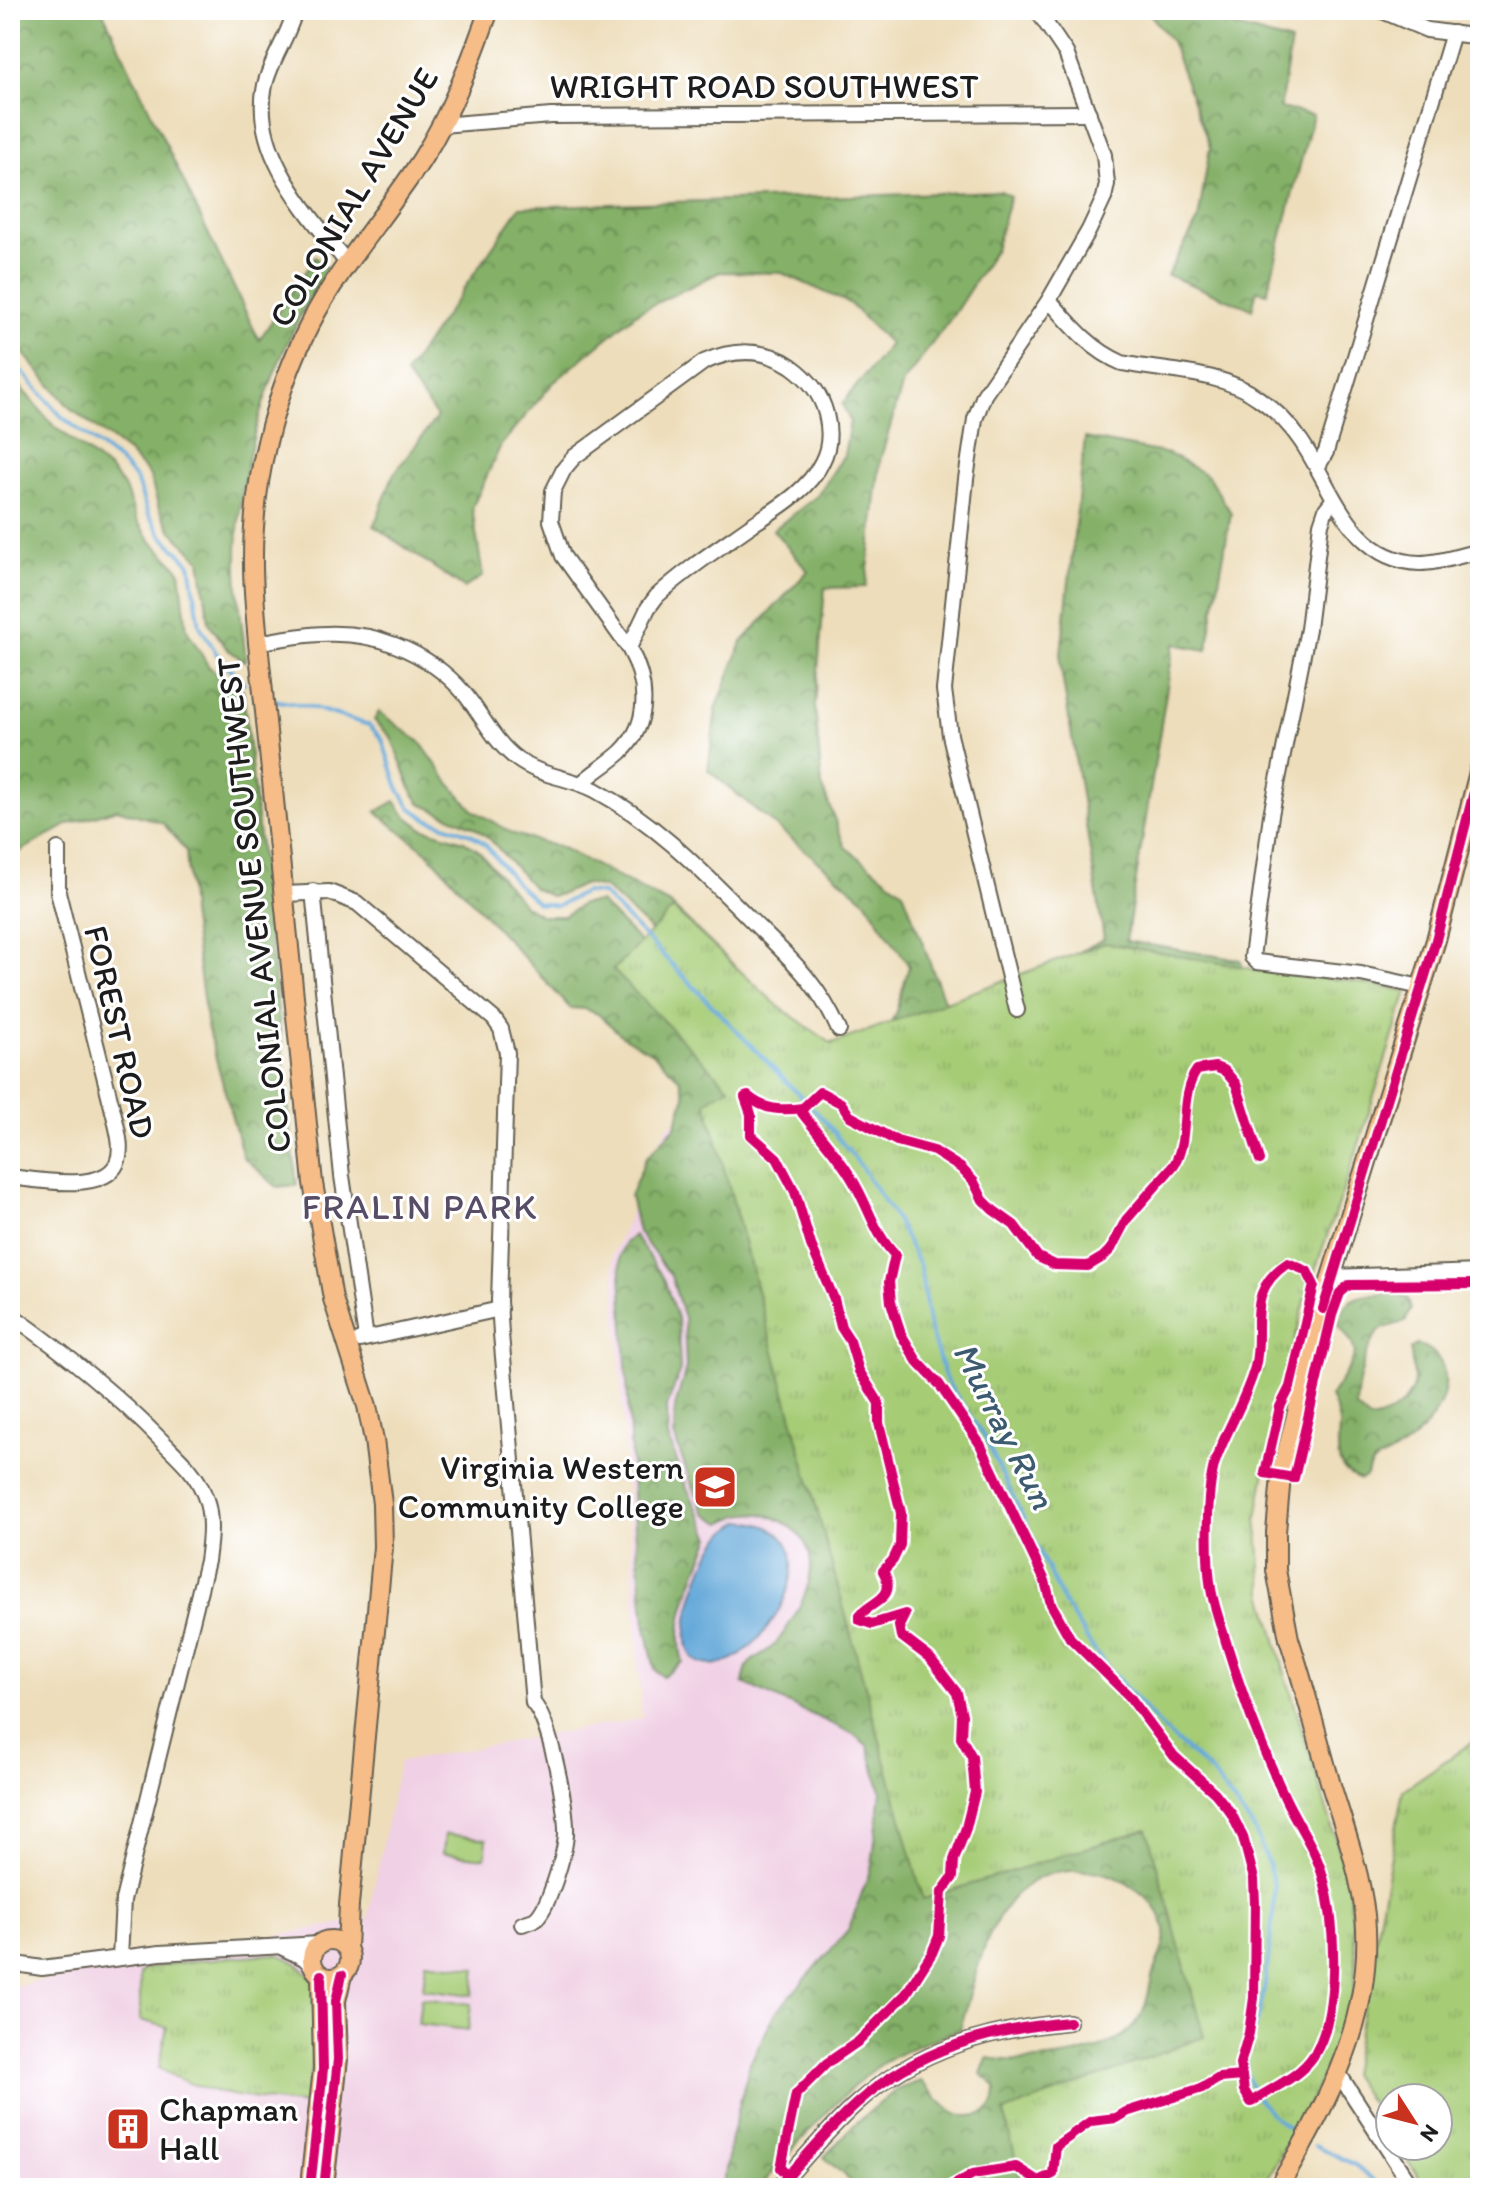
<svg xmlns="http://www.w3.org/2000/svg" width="1490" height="2198" font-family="Itim,sans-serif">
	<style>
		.built { fill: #f0d0e4 }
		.green { fill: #a6cc76; stroke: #617449; stroke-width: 2 }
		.forest { fill: url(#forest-crowns); stroke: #506642; stroke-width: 2 }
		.park { fill: url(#park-tufts); stroke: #617449; stroke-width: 2 }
		.water { fill: #64a8d9; stroke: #40627a; stroke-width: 2 }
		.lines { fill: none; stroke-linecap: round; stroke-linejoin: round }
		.stream { stroke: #64a8d9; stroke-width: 4 }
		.minor-casing { stroke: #656053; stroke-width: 18 }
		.major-casing { stroke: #656053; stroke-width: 22 }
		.minor { stroke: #fff; stroke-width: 14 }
		.major { stroke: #f7bd88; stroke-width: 18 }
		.cycleway-casing { stroke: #fff; stroke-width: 15 }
		.cycleway { stroke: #d6006c; stroke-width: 10 }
		.labels { text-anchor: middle; stroke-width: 6; stroke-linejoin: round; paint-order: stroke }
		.street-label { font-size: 34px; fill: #1c1c1c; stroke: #fff }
		.poi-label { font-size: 34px; fill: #1c1c1c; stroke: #fff; text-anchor: end }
		.neighbourhood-label { font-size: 36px; letter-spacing: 2px; fill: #584d66; stroke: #fff }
		.water-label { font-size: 36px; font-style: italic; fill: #3c5b71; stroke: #fff }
	</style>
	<defs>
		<pattern id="forest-crowns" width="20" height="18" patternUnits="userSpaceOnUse" patternTransform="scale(2)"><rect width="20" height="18" fill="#84b067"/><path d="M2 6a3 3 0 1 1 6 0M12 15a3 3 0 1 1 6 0" fill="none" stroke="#6b8e54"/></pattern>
		<pattern id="park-tufts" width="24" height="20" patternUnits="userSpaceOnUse" patternTransform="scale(2)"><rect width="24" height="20" fill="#a6cc76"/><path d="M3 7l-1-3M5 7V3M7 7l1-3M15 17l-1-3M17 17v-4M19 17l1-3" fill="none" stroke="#8eaf66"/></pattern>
	</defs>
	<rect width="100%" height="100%" fill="#fff"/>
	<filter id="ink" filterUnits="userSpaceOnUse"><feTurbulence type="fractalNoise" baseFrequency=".0125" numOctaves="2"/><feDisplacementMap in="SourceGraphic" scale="16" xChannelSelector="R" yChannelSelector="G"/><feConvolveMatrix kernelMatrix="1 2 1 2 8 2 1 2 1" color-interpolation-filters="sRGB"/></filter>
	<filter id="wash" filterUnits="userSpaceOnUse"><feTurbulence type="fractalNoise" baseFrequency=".006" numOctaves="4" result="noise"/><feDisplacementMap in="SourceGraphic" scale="32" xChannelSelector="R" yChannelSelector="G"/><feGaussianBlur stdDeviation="1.8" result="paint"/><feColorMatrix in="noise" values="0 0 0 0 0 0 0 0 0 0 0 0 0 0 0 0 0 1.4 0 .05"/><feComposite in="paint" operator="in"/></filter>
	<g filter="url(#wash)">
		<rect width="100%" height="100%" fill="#edddba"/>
		<path class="built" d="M698,1107L916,1900L755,2188H10V1987L368,1918L399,1762L642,1718L613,1255L666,1128Z"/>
		<g class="green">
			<path d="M445,1834L487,1839L485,1858L443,1853Z"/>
			<path d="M426,1962L476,1968L473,1995L423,1989Z"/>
			<path d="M421,1998L471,2004L468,2030L418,2024Z"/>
		</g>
		<g class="forest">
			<path d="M10,10H102L259,340L315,257L327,268C272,359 235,462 237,570C238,600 243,631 246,662L227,649L209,623L200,560L171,530L159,509L150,476L129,453L70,408L10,338Z"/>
			<path d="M1147,10H1231L1230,25L1291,42L1280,108L1313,115L1267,293L1257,290L1252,309L1167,275L1198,221L1210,147L1171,41Z"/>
			<path d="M1001,191L1010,196L995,250L954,314L903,383L880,461L866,587L825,588L815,706L822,786L845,847L903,891L944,1000L951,1003L1036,975L1104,939L1060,662L1085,438L1169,454L1208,476L1231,513L1207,650L1174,644L1126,941L1240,960L1242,964L1141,1194L689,978L647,927L605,888L584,884L562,894L550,896L533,888L489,838L472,826L421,804L412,791L391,737L374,720L379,712L420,742L450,784L473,810L514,834L562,848L670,904L782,1011L826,1042L842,1043L890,1023L895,1015L909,966L865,900L708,770L716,709L742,642L808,571L773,530L817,496L844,455L850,421L842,404L890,344L849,303L782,273L720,272L638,312L552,384L501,445L472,508L483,576L464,588L374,526L393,475L437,417L405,374L520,207Z"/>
			<path d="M10,375L53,425L109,469L125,488L136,519L151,541L180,570L187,630L209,667L243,690L297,1185L277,1187L243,1157L207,1026L191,913L186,851L163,823L117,809L69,824L10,857Z"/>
			<path d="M395,801L405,815L422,828L464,841L478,850L524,905L542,916H564L582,904L600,902L638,940L657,964L1126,1704L1254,2188H858L824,2157L856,2123L896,2090L921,2081C938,2099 956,2125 984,2113C995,2107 996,2098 996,2086L981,2074L987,2058C1030,2065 1115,2058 1140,2018C1147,2007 1149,1990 1152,1977C1156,1964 1167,1943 1165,1930C1161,1905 1138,1888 1117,1878C1099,1870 1090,1871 1070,1871C992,1873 978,1971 960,2029C930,2041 897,2051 871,2072C829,2105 795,2148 759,2188H723L731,2138L750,2063L776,2012L848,1931L872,1865L881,1792L868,1746L852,1733L743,1683C744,1678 745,1670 748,1665C754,1656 770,1652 777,1642C807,1602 836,1545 775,1518C757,1510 738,1514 722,1523L705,1513L689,1478L674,1435L675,1407L686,1368L684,1318L671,1276L638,1232L630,1196L646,1158L675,1127L685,1096L680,1079L652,1053L622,1036L598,1014L585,1009L570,1008L428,853L376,812Z"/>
			<path d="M634,1235L664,1279L678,1321L680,1370L667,1407L668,1437L686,1486L711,1537C696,1574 671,1622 683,1662L663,1677L655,1670L645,1623L635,1528L620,1256L625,1243Z"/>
			<path d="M1395,1293L1408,1299L1411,1309L1405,1321C1398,1325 1387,1326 1381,1330C1366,1341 1356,1390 1356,1408L1370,1420C1390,1417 1415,1400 1414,1376C1413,1367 1411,1359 1411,1349L1417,1345C1429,1347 1435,1353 1441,1363C1457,1395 1424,1435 1398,1450C1384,1459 1370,1458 1367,1476L1361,1480C1332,1470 1338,1450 1339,1427C1340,1417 1334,1406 1330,1397L1350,1366L1355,1353L1352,1343L1339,1325C1346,1288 1366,1298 1395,1293Z"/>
		</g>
		<g class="park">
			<path d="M673,909L778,1006L832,1044L1105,943L1299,977L1345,980L1407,991L1358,1147L1307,1293L1272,1428L1257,1518L1263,1592L1284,1670L1348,1879L1356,1959L1354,1992L1340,2038L1312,2098L1261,2188H1023L1004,2112L1204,2037L1147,1829L923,1899L706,1102L729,1087L613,970Z"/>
			<path d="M1480,1737V2168L1460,2188H1426L1398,2146H1438V2098H1390V2133L1351,2074L1403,1790Z"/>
			<path d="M278,1954L297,1963L314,1980V2041L307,2105C255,2099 203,2096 159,2068L167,2027L140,2020V1973L145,1969C189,1960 232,1956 278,1954Z"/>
		</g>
		<path class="water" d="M741,1521C842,1527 771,1655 718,1664C658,1674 700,1568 715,1545C722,1534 731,1527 741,1521Z"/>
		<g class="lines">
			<g class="stream">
				<path d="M10,358L62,417L119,461L136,479L148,514L162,536L190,564L200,626L218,656L244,683"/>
				<path d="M273,700L307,706L369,725L382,739L398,788L410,807L427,819L471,834L485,844L516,883L538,903L557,906L585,892L603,894L824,1120L860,1165L896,1219L920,1267L930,1330L946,1380L985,1438L1064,1603L1092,1647L1107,1667L1163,1729L1211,1772L1254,1829L1269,1866L1274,1887V1904C1270,1939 1268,1975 1260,2010C1257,2024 1249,2037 1246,2052C1241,2089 1267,2113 1295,2133"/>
				<path d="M1315,2145L1355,2165L1383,2188"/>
			</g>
		</g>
	</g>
	<g filter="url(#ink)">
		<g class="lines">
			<g class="minor-casing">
				<g id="minor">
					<path d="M295,10C289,36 271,59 265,85C250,152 309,214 347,263"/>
					<path d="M1380,10L1427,30L1480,37"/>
					<path d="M441,125L551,116L1089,113"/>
					<path d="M1049,300C1071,325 1091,350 1122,363C1166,372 1221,371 1258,398C1274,409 1290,425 1301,441C1333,488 1351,561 1420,563C1440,563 1461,555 1480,551"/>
					<path d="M1317,468L1326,452L1453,33"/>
					<path d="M1333,500L1326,509L1321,524L1308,629L1271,815L1252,957L1257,962L1361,974L1421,987"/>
					<path d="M258,643C303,634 351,627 395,645C421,655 446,672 464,693C482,715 494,742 517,759C541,777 570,777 595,790C655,822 702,871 749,918C787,956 816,979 839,1030"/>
					<path d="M581,784C593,772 608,764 621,752C651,723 648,682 629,648L563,556L551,521L553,491L564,469L574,457L704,362C733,349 764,348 791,366C808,378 821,394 826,414C830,430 830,447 822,462C808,491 776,509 750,526C719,548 685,570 657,596L648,608L629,648"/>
					<path d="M313,891L342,1176L366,1338"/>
					<path d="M285,894L329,892L357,903L494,1019L501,1029L507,1053L499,1301L501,1334L533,1703C550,1720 567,1808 566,1834C565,1852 549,1910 534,1920C531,1921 525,1923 522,1924"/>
					<path d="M1017,1010L950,735L944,690L966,479L975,419L984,395L1049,300L1089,230L1104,198L1107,184L1104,155L1066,53L1037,10"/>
					<path d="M10,1177C36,1180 104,1193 117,1163C123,1149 118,1133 115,1119L58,892V849"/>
					<path d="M1331,1277L1480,1272"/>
					<path d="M10,1314C64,1352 116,1394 162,1441C178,1457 196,1472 204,1494C213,1515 210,1539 207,1561L129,1876L123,1900L120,1958"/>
					<path d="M360,1340L500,1309"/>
					<path d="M283,1948L304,1958L315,1969"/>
					<path d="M10,1963L42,1968L160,1953L319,1944"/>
					<path d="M1339,2074L1413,2188"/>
					<path d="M778,2188C803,2160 828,2129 857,2103C917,2049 991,2029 1069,2022"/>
				</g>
			</g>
			<g class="major-casing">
				<g id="major">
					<circle cx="331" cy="1959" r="19"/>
					<path d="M347,1948L349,1905L383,1547L382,1504L374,1440L367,1406L333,1299L313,1183L258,643C256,617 253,591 253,564C252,483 273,397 310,324C340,265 386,215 422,159C451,113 471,61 489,10"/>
					<path d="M311,2176L323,2069L321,1975"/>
					<path d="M325,2178L338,2059L336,2001L342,1975"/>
					<path d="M1278,2188C1327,2104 1375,2016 1365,1915C1360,1871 1344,1827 1331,1785C1317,1736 1305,1687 1289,1639L1276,1570V1532L1281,1476L1331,1277L1436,940L1480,768"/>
				</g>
			</g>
			<use href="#minor" class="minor"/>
			<use href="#major" class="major"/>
			<g class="cycleway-casing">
				<g id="cycleway">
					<path d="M803,1108L802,1113C819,1135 838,1155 852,1179C869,1206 873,1232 895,1255L889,1282L891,1302L901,1334L917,1361L939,1384L980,1444L1045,1581L1051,1604L1070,1638L1129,1696L1174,1756L1215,1793L1231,1813L1243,1837L1254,1879L1255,1904L1254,1998L1249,2033L1240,2064L1244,2090L1251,2102C1272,2088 1300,2077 1314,2055C1340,2014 1336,1923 1323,1877C1316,1850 1298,1825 1286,1800C1262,1749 1242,1696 1226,1642C1221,1625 1214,1607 1211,1589C1206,1559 1206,1491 1215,1462C1226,1430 1246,1400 1255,1367C1265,1328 1243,1292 1288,1263L1307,1271L1314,1285L1290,1387L1280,1407L1265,1473L1294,1478L1332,1315L1340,1293L1349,1285L1480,1284"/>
					<path d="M803,1108L820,1092L841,1103L850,1116L897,1141L934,1151L961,1168L974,1182L983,1200L993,1210L1014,1225L1038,1257L1055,1265L1088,1266L1103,1257L1111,1249L1126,1220L1174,1165C1191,1136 1177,1098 1197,1070L1215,1067L1225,1071L1236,1084L1260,1160"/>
					<path d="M1323,1309L1436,940L1480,768"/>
					<path d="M789,2176L781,2168L796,2094L827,2063L859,2041L906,1994L932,1953L939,1936L942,1892L953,1877L954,1860L966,1828L975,1792L972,1757L961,1738L962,1715L957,1693L930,1658L901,1636L899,1626L905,1614L872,1624L860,1620V1615C874,1600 898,1598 883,1571L893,1560L900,1545L901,1513L879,1423V1403L859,1371L850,1341L841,1327L834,1299L811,1245L795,1192L777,1158L751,1135V1114L745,1097L748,1096C764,1110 781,1111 803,1108"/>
					<path d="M310,2188L323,2069L321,1975"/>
					<path d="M324,2188L338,2059L336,2001L342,1975"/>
					<path d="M778,2188C803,2160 828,2129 857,2103C917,2049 991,2029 1069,2022"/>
					<path d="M949,2188L973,2174L1016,2167L1038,2181L1053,2174L1056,2146L1091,2121L1116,2118L1126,2112L1202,2088L1219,2078L1242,2076"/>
				</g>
			</g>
			<use href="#cycleway" class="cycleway"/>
		</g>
	</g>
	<defs>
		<g id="university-square" transform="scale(2.3)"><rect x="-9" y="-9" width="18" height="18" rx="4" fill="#c8321e" stroke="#fff"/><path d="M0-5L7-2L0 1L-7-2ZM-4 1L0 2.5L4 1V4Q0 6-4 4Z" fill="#fff"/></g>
		<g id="building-square" transform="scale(2.3)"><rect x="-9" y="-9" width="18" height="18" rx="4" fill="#c8321e" stroke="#fff"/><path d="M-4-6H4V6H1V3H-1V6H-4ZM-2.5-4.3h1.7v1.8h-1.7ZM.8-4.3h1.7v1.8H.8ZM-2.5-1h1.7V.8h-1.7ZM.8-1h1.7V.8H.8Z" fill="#fff"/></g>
	</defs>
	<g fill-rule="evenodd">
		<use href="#university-square" x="715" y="1487"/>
		<use href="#building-square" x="128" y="2129"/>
	</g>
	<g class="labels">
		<g class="street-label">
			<text x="764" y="98">WRIGHT ROAD SOUTHWEST</text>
			<text transform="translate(353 197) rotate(-59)" y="12">COLONIAL AVENUE</text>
			<text transform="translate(253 905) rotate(-96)" y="12">COLONIAL AVENUE SOUTHWEST</text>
			<text transform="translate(120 1032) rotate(77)" y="12">FOREST ROAD</text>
		</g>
		<g class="poi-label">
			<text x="684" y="1479">Virginia Western<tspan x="684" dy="39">Community College</tspan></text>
			<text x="159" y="2121" text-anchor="start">Chapman<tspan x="159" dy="39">Hall</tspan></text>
		</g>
		<g class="neighbourhood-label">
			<text x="420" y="1219">FRALIN PARK</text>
		</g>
		<g class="water-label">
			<text transform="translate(1005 1425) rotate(63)" y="13">Murray Run</text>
		</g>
	</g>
	<rect width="1490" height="2198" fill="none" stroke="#fff" stroke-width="40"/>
	<g transform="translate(1414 2122) rotate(126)"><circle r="38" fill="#ffffff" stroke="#a4a4a4" stroke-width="2"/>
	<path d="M0-6L14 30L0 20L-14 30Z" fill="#c8321e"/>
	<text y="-12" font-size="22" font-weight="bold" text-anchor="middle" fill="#1c1c1c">N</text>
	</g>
</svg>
